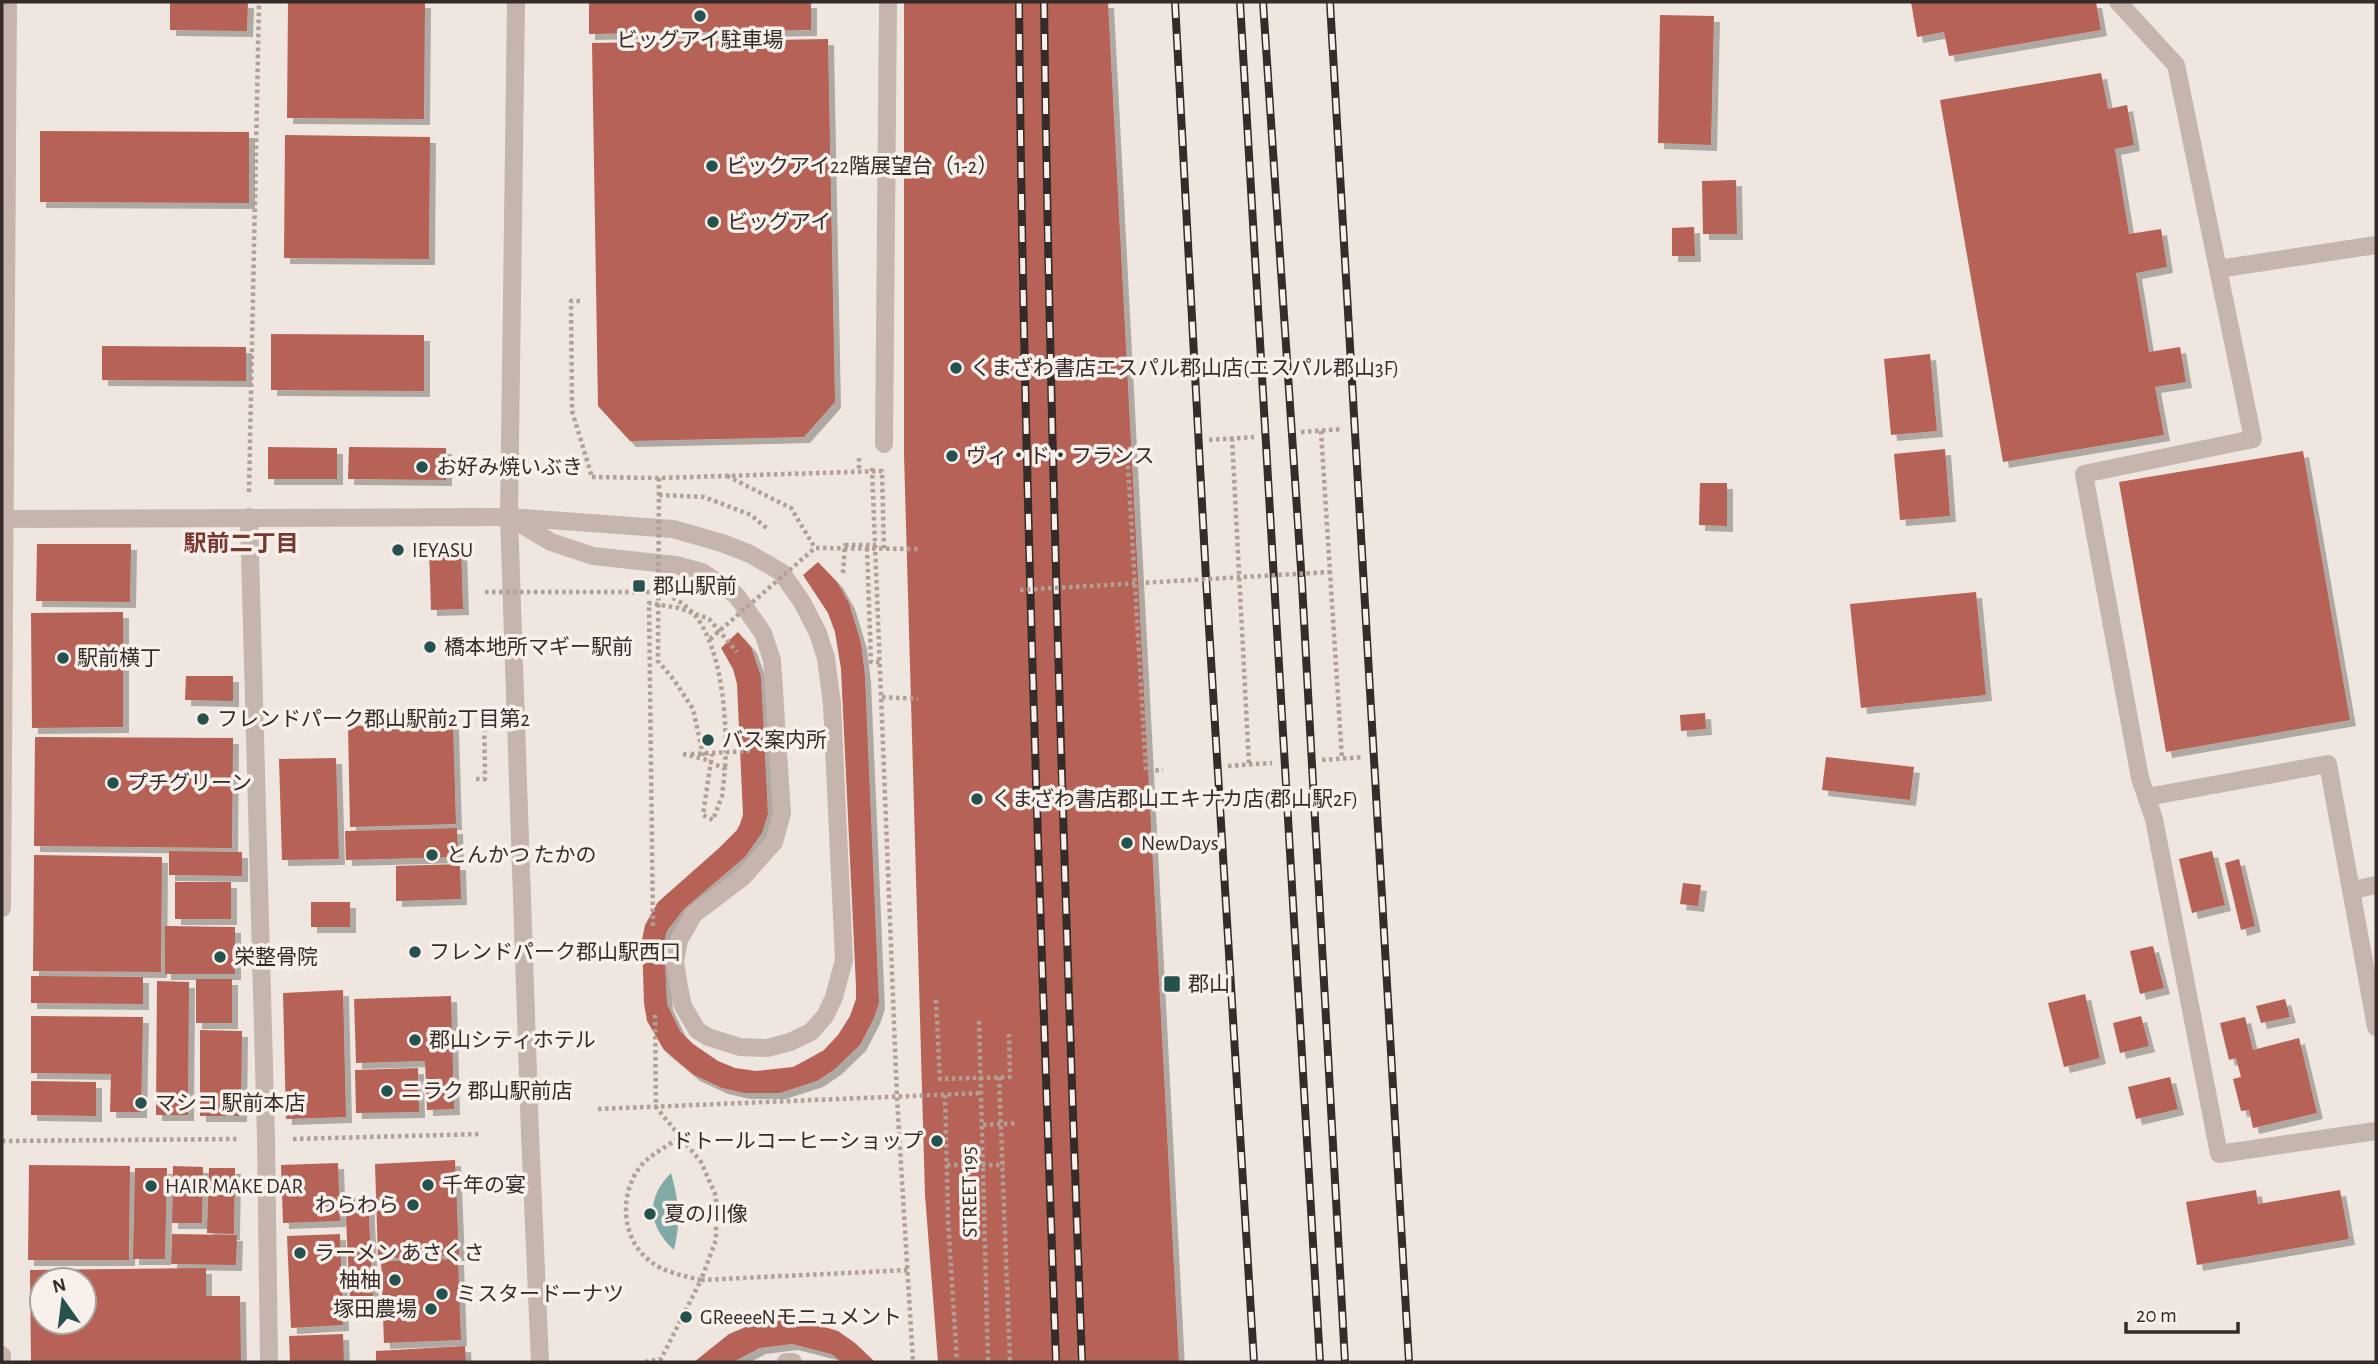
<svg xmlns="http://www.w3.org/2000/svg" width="2378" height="1364" font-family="'Alegreya Sans','Noto Sans JP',sans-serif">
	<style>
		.water { fill: #81a9a6 }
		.building { fill: #b76256; fill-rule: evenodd; filter: url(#shadow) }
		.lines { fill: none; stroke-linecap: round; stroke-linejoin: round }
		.path { stroke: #b29f96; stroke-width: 4.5; stroke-dasharray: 3.5 3.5; stroke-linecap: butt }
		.service { stroke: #c6b5ac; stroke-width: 18 }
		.minor { stroke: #c6b5ac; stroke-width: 18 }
		.tertiary { stroke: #c6b5ac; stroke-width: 18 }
		.rail-casing { stroke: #352c2a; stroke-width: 8 }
		.rail { stroke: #f8f0eb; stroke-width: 5; stroke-dasharray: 16; stroke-linecap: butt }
		.path-bridge { stroke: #b29f96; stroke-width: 4.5; stroke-dasharray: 3.5 3.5; stroke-linecap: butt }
		.poi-dot { fill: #25514f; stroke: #f8f0eb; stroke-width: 2.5 }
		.labels { text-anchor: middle; stroke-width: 7; stroke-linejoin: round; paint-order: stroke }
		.poi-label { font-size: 21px; fill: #352c2a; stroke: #f8f0eb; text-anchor: start }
		.street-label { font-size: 21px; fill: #352c2a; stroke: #f8f0eb }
		.neighbourhood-label { font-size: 23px; font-weight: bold; fill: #7a372d; stroke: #f8f0eb }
	</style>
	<defs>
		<filter id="shadow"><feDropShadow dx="6" dy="6" stdDeviation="0" flood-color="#0004"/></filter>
	</defs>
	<rect width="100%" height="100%" fill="#efe6df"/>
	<path class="water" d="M671,1173C679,1202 681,1220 674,1250C647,1225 646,1198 671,1173Z"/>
	<g class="building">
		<path d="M170,2H248L247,31L170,30Z"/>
		<path d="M288,2H425L424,119L287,118Z"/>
		<path d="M589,2H811V30L589,34Z"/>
		<path d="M904,2H1108L1179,1362H938L925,1195L904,454Z"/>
		<path d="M1911,2H2096L2101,30L1949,56L1944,32L1917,37Z"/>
		<path d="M1660,15L1714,16L1711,145L1658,143Z"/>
		<path d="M828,39L835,402L804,437L630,441L598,406L592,43Z"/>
		<path d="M2101,73L2108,109L2127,105L2134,145L2115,149L2129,234L2161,229L2167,267L2136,273L2149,352L2180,347L2186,382L2155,387L2164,435L2003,462L1940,100Z"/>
		<path d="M40,131L249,132V203L40,202Z"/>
		<path d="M285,135L430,137L429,259L284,258Z"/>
		<path d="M1736,180L1737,234H1703L1702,181Z"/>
		<path d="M1694,227L1695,256H1672V228Z"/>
		<path d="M271,334L424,335V391L271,390Z"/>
		<path d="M102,346L246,347V381L102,380Z"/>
		<path d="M1930,354L1937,431L1891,435L1884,359Z"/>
		<path d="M268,447L337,448V479H268Z"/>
		<path d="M349,447L446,448V480L348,479Z"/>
		<path d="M1945,449L1950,516L1900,520L1894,454Z"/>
		<path d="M2303,451L2350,720L2166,752L2119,482Z"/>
		<path d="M1700,483H1727V526L1699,525Z"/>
		<path d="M37,544H131L130,602L36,601Z"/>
		<path d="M461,547L463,609L431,610L429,548Z"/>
		<path d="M818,562L837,582L849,603L861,643L865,676L879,1003L874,1018L860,1045L835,1069L817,1081L780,1093H744L722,1088L694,1075L664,1050L647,1021L644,1003L642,940L645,925L658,902L718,849L737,830L740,824L743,815L737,684L733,669L721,648L738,632L751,647L761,676L768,814L762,833L745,857L684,909L667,931L664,942L667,1004L680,1031L693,1044L718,1061L735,1068L756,1071L793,1067L808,1059L824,1050L838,1035L850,1016L856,999V986L841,669L835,632L828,613L803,575Z"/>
		<path d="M1976,592L1986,695L1861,708L1850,604Z"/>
		<path d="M123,612V727L32,728L31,613Z"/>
		<path d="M186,676H233V701L185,700Z"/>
		<path d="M1705,713L1706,729L1681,731L1680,715Z"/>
		<path d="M453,723L456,824L350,827L348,726Z"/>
		<path d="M35,737L233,738L232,848L34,846Z"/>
		<path d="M1826,757L1914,767L1910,800L1822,790Z"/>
		<path d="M336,758L339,859L282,860L279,759Z"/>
		<path d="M457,828L458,857L346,860L345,831Z"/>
		<path d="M169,851L242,852V876L169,875Z"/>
		<path d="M2212,851L2225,905L2192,913L2179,859Z"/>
		<path d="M34,855L162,857L161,972L33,971Z"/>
		<path d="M2239,859L2255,926L2241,930L2225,863Z"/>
		<path d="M460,864L461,899L396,901V866Z"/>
		<rect x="175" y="882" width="56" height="37"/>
		<path d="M1683,883L1701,885L1698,906L1680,904Z"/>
		<rect x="311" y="902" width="39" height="25"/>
		<path d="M165,926L235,927V974H165Z"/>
		<path d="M2153,946L2164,988L2140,994L2130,951Z"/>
		<path d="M31,976L143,977V1004L31,1003Z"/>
		<rect x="196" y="979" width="36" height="44"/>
		<path d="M157,981L189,982L188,1115H156Z"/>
		<path d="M343,990L346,1117L286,1119L283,993Z"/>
		<path d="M2085,994L2100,1058L2064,1067L2048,1003Z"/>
		<path d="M451,996L454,1109L427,1110L425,1061L356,1063L354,999Z"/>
		<path d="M2285,999L2290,1017L2261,1023L2256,1006Z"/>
		<path d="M31,1016L143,1017L141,1112H110L111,1074L31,1073Z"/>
		<path d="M2141,1016L2149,1046L2120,1053L2113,1023Z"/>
		<path d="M2245,1017L2253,1050L2299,1038L2317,1113L2253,1128L2249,1110L2241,1111L2233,1079L2241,1077L2236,1058L2229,1060L2220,1023Z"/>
		<path d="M200,1030L242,1031L241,1116H200Z"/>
		<path d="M418,1068L419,1112L356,1113L355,1070Z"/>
		<path d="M2170,1077L2178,1109L2136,1119L2128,1087Z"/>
		<path d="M31,1081L96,1082V1116L31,1115Z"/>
		<path d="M455,1160L459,1255L378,1259L375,1164Z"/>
		<path d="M338,1163L340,1221L283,1223L281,1165Z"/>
		<path d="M29,1165L130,1166L129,1260H28Z"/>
		<path d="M173,1166L203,1167L202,1223H172Z"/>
		<path d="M135,1168H167L165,1259H133Z"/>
		<path d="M209,1168H235L234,1234L207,1233Z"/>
		<path d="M2256,1190L2258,1204L2340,1190L2349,1239L2197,1265L2186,1202Z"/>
		<path d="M368,1197L373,1299L350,1301L345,1198Z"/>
		<path d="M172,1234L237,1235L236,1265L171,1264Z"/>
		<path d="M340,1234L343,1325L291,1328L287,1236Z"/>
		<path d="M458,1259L461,1340L384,1343L381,1261Z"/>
		<path d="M206,1268V1296H240L241,1362H31L30,1270ZM42,1280H84V1322H42Z"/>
		<path d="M793,1318L838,1331L855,1343L875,1362H842L831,1354L792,1344L760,1348L733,1362H694L729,1334L748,1326Z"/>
		<path d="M343,1334L344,1362H290L289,1336Z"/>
		<path d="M465,1346L466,1362H376V1351Z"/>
	</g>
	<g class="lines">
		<g class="path">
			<path d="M580,301H571L572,411L592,477"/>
			<path d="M1321,431L1342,759"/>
			<path d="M1301,432L1343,429"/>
			<path d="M1232,438L1249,765"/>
			<path d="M1209,440L1254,437"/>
			<path d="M1145,448L1127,449L1146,771L1163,770"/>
			<path d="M859,458V471"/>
			<path d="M872,468L897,1098L913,1362"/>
			<path d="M727,476L791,508L815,548"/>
			<path d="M249,492L259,2"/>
			<path d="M659,495L704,497L751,515L769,530"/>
			<path d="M867,548L871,662H881"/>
			<path d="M843,573L845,545H876"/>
			<path d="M882,697L918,699"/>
			<path d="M683,754L704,759L725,769L722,796L713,820L703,815L712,754"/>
			<path d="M691,754L750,751"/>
			<path d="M1322,760L1363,757"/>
			<path d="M1228,766L1272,763"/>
			<path d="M476,779H485L484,709"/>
			<path d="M653,926L649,603L679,608L709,619L737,652"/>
			<path d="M936,1000L940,1079L1010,1077L1009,1034"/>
			<path d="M655,1015L656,1107L701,1162L716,1196V1240L701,1280C684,1276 663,1272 650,1261C621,1239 619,1194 640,1167C649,1155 668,1146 680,1137"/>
			<path d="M979,1021L988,1362"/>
			<path d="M999,1077L1010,1362"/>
			<path d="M945,1095L948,1219L957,1362"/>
			<path d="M598,1109L982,1093"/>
			<path d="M983,1125L1018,1123"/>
			<path d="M293,1139L481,1134"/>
			<path d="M2,1141L239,1139"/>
			<path d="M947,1165H1004"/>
			<path d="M645,1362L661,1359L701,1280L908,1270"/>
		</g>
		<g class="service">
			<path d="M2118,2L2176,65L2253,439L2084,474L2140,778L2154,819L2219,1154L2376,1131"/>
			<path d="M2218,269L2376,245"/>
			<path d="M884,444L888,2"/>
			<path d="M509,517L673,529L722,543L750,554L781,572L802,602L818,633L826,658L832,704L844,960L834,997L825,1016L811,1032L790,1042L767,1048L740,1047L708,1037L697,1030L683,1006L679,987L675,962L679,940L694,914L743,877L774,842L782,813L772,660L763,633L736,595L702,572L676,565L593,556L551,542Z"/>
			<path d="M2147,797L2328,764L2376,1027"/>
			<path d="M2353,890L2376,885"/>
			<path d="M786,1362H793"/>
		</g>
		<g class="minor">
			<path d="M249,517L266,1139L269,1362"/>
			<path d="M2,519L509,517"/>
			<path d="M2,908L8,2"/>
			<path d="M2,1355V1362"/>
		</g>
		<path class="tertiary" d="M516,2L509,517L530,1134L540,1362"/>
		<g class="rail-casing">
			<g id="rail">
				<path d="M1019,2C1023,455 1040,909 1056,1362"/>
				<path d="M1044,2C1050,455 1065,909 1082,1362"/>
				<path d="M1175,2L1206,578L1254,1362"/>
				<path d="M1240,2L1320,1362"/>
				<path d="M1263,2L1302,584L1345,1362"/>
				<path d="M1330,2L1409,1362"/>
			</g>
		</g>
		<use href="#rail" class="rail"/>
		<g class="path-bridge">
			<path d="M592,477L659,478L882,471L884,549"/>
			<path d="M659,478L658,661L674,680L693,709L704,759"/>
			<path d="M1020,590L1330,572"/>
			<path d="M485,592H660C668,596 677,599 684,605C723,632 728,726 725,769"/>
			<path d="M710,639L815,548L918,549"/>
		</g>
	</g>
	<g class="poi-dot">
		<circle cx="700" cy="16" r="7"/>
		<circle cx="712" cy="166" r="7"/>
		<circle cx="713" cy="222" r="7"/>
		<circle cx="956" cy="368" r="7"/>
		<circle cx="952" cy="456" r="7"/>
		<circle cx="422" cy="467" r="7"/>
		<circle cx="398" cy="550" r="7"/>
		<rect x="632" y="579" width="14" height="14" rx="3.5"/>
		<circle cx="430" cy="647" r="7"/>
		<circle cx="63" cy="658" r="7"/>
		<circle cx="203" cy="719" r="7"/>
		<circle cx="708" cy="740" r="7"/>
		<circle cx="113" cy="783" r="7"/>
		<circle cx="977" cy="799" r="7"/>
		<circle cx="1127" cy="843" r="7"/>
		<circle cx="432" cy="855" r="7"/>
		<circle cx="415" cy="952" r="7"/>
		<circle cx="220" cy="957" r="7"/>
		<rect x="1163" y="975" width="18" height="18" rx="3.5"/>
		<circle cx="415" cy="1040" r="7"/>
		<circle cx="387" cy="1091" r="7"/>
		<circle cx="141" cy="1103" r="7"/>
		<circle cx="937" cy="1141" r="7"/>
		<circle cx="428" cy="1185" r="7"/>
		<circle cx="151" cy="1186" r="7"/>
		<circle cx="413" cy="1205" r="7"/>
		<circle cx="650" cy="1214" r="7"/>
		<circle cx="300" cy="1253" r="7"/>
		<circle cx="395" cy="1280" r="7"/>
		<circle cx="442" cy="1294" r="7"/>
		<circle cx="431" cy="1309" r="7"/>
		<circle cx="686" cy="1317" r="7"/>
	</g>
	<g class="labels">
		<g class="poi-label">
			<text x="700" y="47" text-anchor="middle">ビッグアイ駐車場</text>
			<text x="726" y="173">ビックアイ22階展望台（1-2）</text>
			<text x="727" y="229">ビッグアイ</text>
			<text x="970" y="375">くまざわ書店エスパル郡山店(エスパル郡山3F)</text>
			<text x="966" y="463">ヴィ・ド・フランス</text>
			<text x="436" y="474">お好み焼いぶき</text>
			<text x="412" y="557">IEYASU</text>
			<text x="653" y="593">郡山駅前</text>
			<text x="444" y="654">橋本地所マギー駅前</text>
			<text x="77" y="665">駅前横丁</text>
			<text x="217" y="726">フレンドパーク郡山駅前2丁目第2</text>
			<text x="722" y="747">バス案内所</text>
			<text x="127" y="790">プチグリーン</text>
			<text x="991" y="806">くまざわ書店郡山エキナカ店(郡山駅2F)</text>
			<text x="1141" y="850">NewDays</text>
			<text x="446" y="862">とんかつ たかの</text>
			<text x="429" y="959">フレンドパーク郡山駅西口</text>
			<text x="234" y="964">栄整骨院</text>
			<text x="1188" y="991">郡山</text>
			<text x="429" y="1047">郡山シティホテル</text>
			<text x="401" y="1098">ニラク 郡山駅前店</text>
			<text x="155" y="1110">マシコ 駅前本店</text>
			<text x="923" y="1148" text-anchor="end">ドトールコーヒーショップ</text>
			<text x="442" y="1192">千年の宴</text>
			<text x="165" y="1193">HAIR MAKE DAR</text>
			<text x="399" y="1212" text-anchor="end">わらわら</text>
			<text x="664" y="1221">夏の川像</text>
			<text x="314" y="1260">ラーメン あさくさ</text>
			<text x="381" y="1287" text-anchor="end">柚柚</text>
			<text x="456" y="1301">ミスタードーナツ</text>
			<text x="417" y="1316" text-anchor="end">塚田農場</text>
			<text x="700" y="1324">GReeeeNモニュメント</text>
		</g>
		<g class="street-label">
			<text transform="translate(969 1192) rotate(-91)" y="7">STREET 195</text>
		</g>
		<g class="neighbourhood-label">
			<text x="241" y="551">駅前二丁目</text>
		</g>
	</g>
	<rect width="2378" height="1364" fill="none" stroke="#352c2a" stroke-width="7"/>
	<g transform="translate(63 1301) rotate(346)"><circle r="33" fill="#f8f0eb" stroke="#aaa29e" stroke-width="2"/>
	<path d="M0-5L12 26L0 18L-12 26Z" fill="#25514f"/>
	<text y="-10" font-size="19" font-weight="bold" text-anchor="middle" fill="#352c2a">N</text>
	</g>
	<path d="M2126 1322v10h112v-10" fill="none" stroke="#352c2a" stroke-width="3.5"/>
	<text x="2136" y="1322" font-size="21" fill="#352c2a" stroke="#f8f0eb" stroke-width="5" paint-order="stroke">20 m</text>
</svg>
